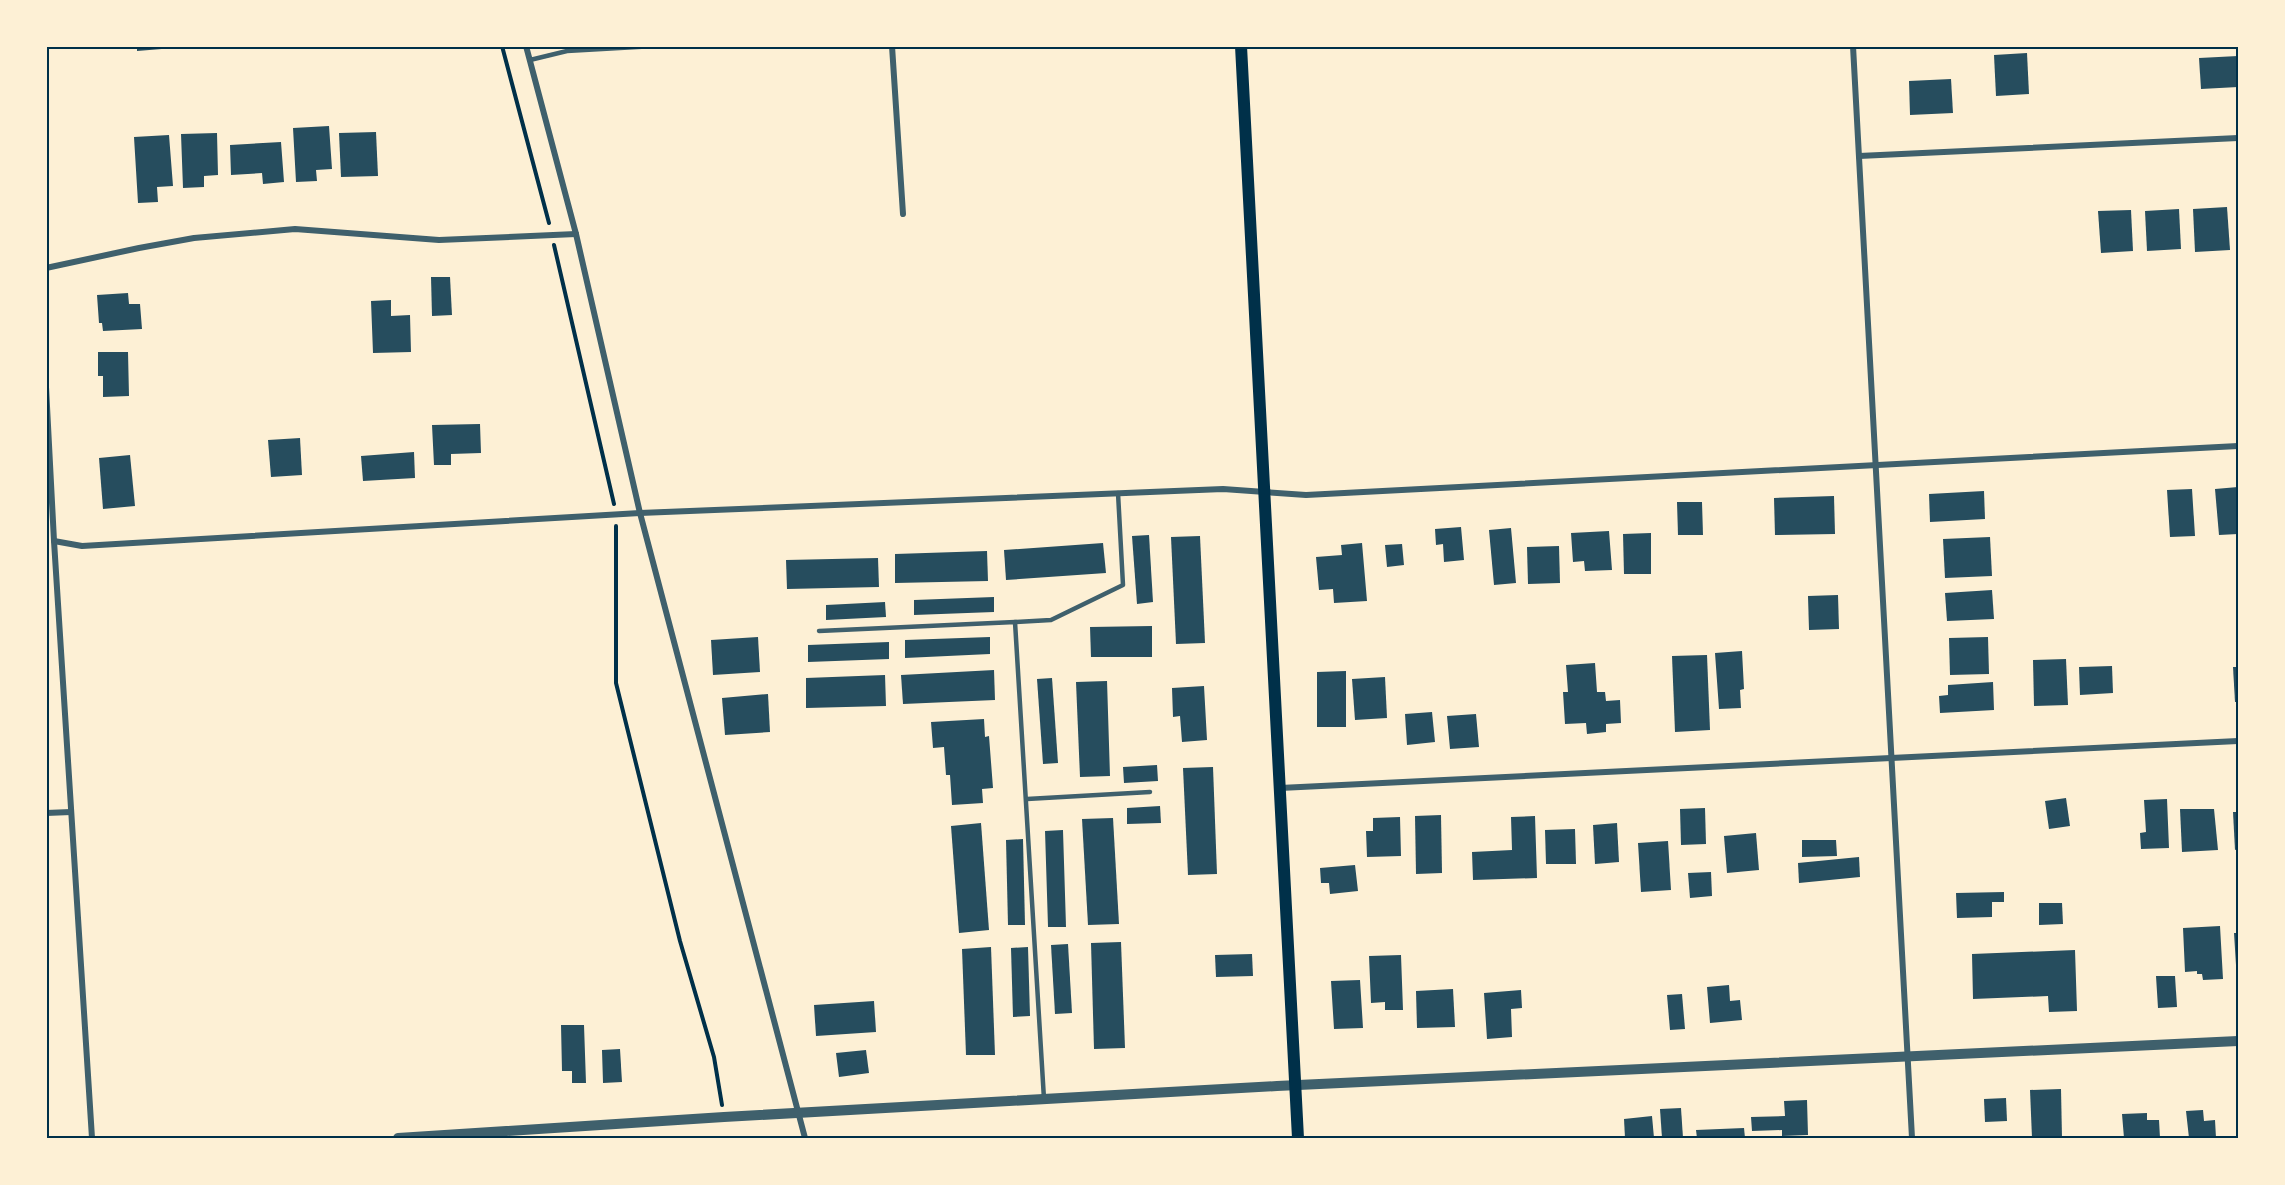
<svg xmlns="http://www.w3.org/2000/svg" width="2285" height="1185" font-family="'IBM Plex Serif',serif">
	<style>
		.building { fill: #264d5e }
		.lines { fill: none; stroke-linecap: round; stroke-linejoin: round }
		.path { stroke: #003049; stroke-width: 4 }
		.service { stroke: #3f606c; stroke-width: 4.5 }
		.minor { stroke: #3f606c; stroke-width: 6 }
		.tertiary { stroke: #3f606c; stroke-width: 10 }
		.secondary { stroke: #003049; stroke-width: 12 }
		.neatline { fill: none; stroke: #003049; stroke-width: 2 }
	</style>
	<rect width="100%" height="100%" fill="#fdf0d5"/>
	<g class="building">
		<path d="M137,46H174V48L137,51Z"/>
		<path d="M2027,53L2029,94L1996,96L1994,55Z"/>
		<path d="M2238,56V87L2201,89L2199,58Z"/>
		<path d="M1951,79L1953,113L1910,115L1909,81Z"/>
		<path d="M329,126L332,169L316,170L317,181L296,182L293,128Z"/>
		<path d="M376,132L378,176L341,177L339,133Z"/>
		<path d="M217,133L218,175L204,176V187L183,188L181,134Z"/>
		<path d="M169,135L173,186L157,187L158,202L138,203L134,137Z"/>
		<path d="M281,142L284,182L263,184L262,173L231,175L230,145Z"/>
		<path d="M2227,207L2230,250L2195,252L2193,209Z"/>
		<path d="M2179,209L2181,249L2147,251L2145,211Z"/>
		<path d="M2131,210L2133,251L2101,253L2098,211Z"/>
		<path d="M431,277H450L452,315L432,316Z"/>
		<path d="M128,293L129,304H140L142,329L103,331L102,323H99L97,295Z"/>
		<path d="M391,300V316L410,315L411,352L373,353L371,301Z"/>
		<path d="M98,352H128L129,396L103,397V376H98Z"/>
		<path d="M480,424L481,453L451,454V465H434L432,425Z"/>
		<path d="M300,438L302,475L271,477L268,440Z"/>
		<path d="M414,452L415,478L363,481L361,456Z"/>
		<path d="M130,455L135,506L103,509L99,458Z"/>
		<path d="M2238,487V534L2219,535L2215,489Z"/>
		<path d="M2192,489L2195,536L2170,537L2167,490Z"/>
		<path d="M1984,491L1985,519L1930,522L1929,494Z"/>
		<path d="M1834,496L1835,534L1775,535L1774,498Z"/>
		<path d="M1677,502H1702L1703,535H1678Z"/>
		<path d="M1461,527L1464,560L1444,562L1443,544L1436,545L1435,529Z"/>
		<path d="M1511,528L1516,583L1494,585L1489,530Z"/>
		<path d="M1609,531L1612,570L1585,571L1584,561L1573,562L1571,533Z"/>
		<path d="M1651,533V574H1624L1623,534Z"/>
		<path d="M1149,535L1153,602L1137,604L1132,536Z"/>
		<path d="M1200,536L1205,643L1176,644L1171,537Z"/>
		<path d="M1990,537L1992,576L1945,578L1943,539Z"/>
		<path d="M1103,543L1106,573L1006,580L1004,550Z"/>
		<path d="M1362,543L1367,601L1334,603L1333,589L1319,590L1316,557L1342,555L1341,545Z"/>
		<path d="M1402,544L1404,565L1387,567L1385,545Z"/>
		<path d="M1559,546L1560,583L1528,584L1527,547Z"/>
		<path d="M987,551L988,581L895,583V554Z"/>
		<path d="M878,558L879,587L787,589L786,560Z"/>
		<path d="M1992,590L1994,619L1947,621L1945,593Z"/>
		<path d="M1838,595L1839,629L1809,630L1808,596Z"/>
		<path d="M994,597V612L914,615V600Z"/>
		<path d="M885,602L886,617L826,620V605Z"/>
		<path d="M1152,626V657H1091L1090,627Z"/>
		<path d="M758,637L760,672L713,675L711,640Z"/>
		<path d="M990,637V654L905,658V640Z"/>
		<path d="M1988,637L1989,674L1950,675L1949,638Z"/>
		<path d="M889,642V659L808,662V645Z"/>
		<path d="M1742,651L1744,689L1740,690L1741,708L1719,709L1715,653Z"/>
		<path d="M1707,655L1710,730L1675,732L1672,656Z"/>
		<path d="M2066,659L2068,705L2034,706L2033,660Z"/>
		<path d="M1595,663L1597,692H1605L1606,701L1620,700L1621,723L1606,724V732L1587,734L1586,723L1565,724L1563,692H1568L1566,665Z"/>
		<path d="M2112,666L2113,693L2080,695L2079,667Z"/>
		<path d="M2233,667H2238V702H2235Z"/>
		<path d="M994,670L995,700L903,704L901,675Z"/>
		<path d="M1346,671V727H1317V672Z"/>
		<path d="M885,675L886,706L806,708V678Z"/>
		<path d="M1385,677L1387,718L1355,720L1352,679Z"/>
		<path d="M1052,678L1058,763L1043,764L1037,679Z"/>
		<path d="M1107,681L1110,776L1080,777L1076,682Z"/>
		<path d="M1993,682L1994,710L1940,713L1939,696L1948,695V685Z"/>
		<path d="M1204,686L1207,740L1182,742L1180,716L1173,717L1172,688Z"/>
		<path d="M768,694L770,732L725,735L722,698Z"/>
		<path d="M1432,712L1435,742L1407,745L1405,714Z"/>
		<path d="M1476,714L1479,747L1450,749L1447,716Z"/>
		<path d="M984,719L985,737L989,736L993,788L982,789L983,803L952,805L950,775H946L944,747L933,748L931,722Z"/>
		<path d="M1157,765L1158,781L1124,783L1123,767Z"/>
		<path d="M1213,767L1217,874L1188,875L1183,768Z"/>
		<path d="M2066,798L2070,826L2049,829L2045,801Z"/>
		<path d="M2167,799L2169,848L2141,849L2140,833L2146,832L2144,800Z"/>
		<path d="M1160,806L1161,823L1127,824V808Z"/>
		<path d="M1705,808L1706,844L1681,845L1680,809Z"/>
		<path d="M2180,809H2214L2218,850L2182,852Z"/>
		<path d="M2233,812H2238V849L2235,850Z"/>
		<path d="M1441,815L1442,873L1416,874L1415,816Z"/>
		<path d="M1535,816L1537,878L1473,880L1472,852L1512,850L1511,817Z"/>
		<path d="M1400,817L1401,856L1367,857L1366,831H1373V818Z"/>
		<path d="M1113,818L1119,924L1088,925L1082,819Z"/>
		<path d="M981,823L989,930L959,933L951,826Z"/>
		<path d="M1617,823L1619,862L1595,864L1593,825Z"/>
		<path d="M1575,829L1576,864H1546L1545,830Z"/>
		<path d="M1063,830L1066,927H1048L1045,831Z"/>
		<path d="M1756,833L1759,870L1727,873L1724,836Z"/>
		<path d="M1023,839L1025,925H1008L1006,840Z"/>
		<path d="M1802,840H1836L1837,856L1802,857Z"/>
		<path d="M1668,841L1671,890L1641,892L1638,843Z"/>
		<path d="M1859,857L1860,877L1799,883L1798,863Z"/>
		<path d="M1355,865L1358,891L1330,894L1329,883H1321L1320,868Z"/>
		<path d="M1711,872L1712,896L1690,898L1688,873Z"/>
		<path d="M2004,892V902H1992V917L1957,918L1956,893Z"/>
		<path d="M2039,903H2062L2063,924L2039,925Z"/>
		<path d="M2220,926L2223,979L2203,980L2202,974H2197V971L2185,972L2183,928Z"/>
		<path d="M2234,933H2238V981H2237Z"/>
		<path d="M1121,942L1125,1048L1094,1049L1091,943Z"/>
		<path d="M1068,944L1072,1013L1055,1014L1051,945Z"/>
		<path d="M991,947L995,1055H966L962,949Z"/>
		<path d="M1028,947L1030,1016L1013,1017L1011,948Z"/>
		<path d="M2075,950L2077,1011L2049,1012L2048,996L1973,999L1972,954Z"/>
		<path d="M1252,954L1253,976L1216,977L1215,955Z"/>
		<path d="M1401,955L1403,1010H1385V1002L1371,1003L1369,956Z"/>
		<path d="M2156,976H2175L2177,1007L2158,1008Z"/>
		<path d="M1360,980L1363,1028L1334,1029L1331,981Z"/>
		<path d="M1729,985L1730,1001L1740,1000L1742,1020L1710,1023L1707,987Z"/>
		<path d="M1453,989L1455,1027L1417,1028L1416,991Z"/>
		<path d="M1521,990L1522,1008L1511,1009L1512,1037L1487,1039L1484,993Z"/>
		<path d="M1682,994L1685,1029L1670,1030L1667,995Z"/>
		<path d="M874,1001L876,1032L816,1036L814,1005Z"/>
		<path d="M561,1025H584L586,1083H572V1071H562Z"/>
		<path d="M620,1049L622,1082L603,1083L602,1050Z"/>
		<path d="M866,1050L869,1073L839,1077L836,1053Z"/>
		<path d="M2061,1089L2062,1138H2032L2030,1090Z"/>
		<path d="M2006,1098L2007,1121L1985,1122L1984,1099Z"/>
		<path d="M1807,1100L1808,1135L1782,1136V1130L1752,1131L1751,1117L1785,1116L1784,1101Z"/>
		<path d="M1681,1108L1683,1138H1662L1660,1109Z"/>
		<path d="M2203,1110L2204,1121L2215,1120L2216,1138H2189L2186,1111Z"/>
		<path d="M2147,1113V1120H2159L2160,1138H2124L2122,1114Z"/>
		<path d="M1652,1116L1654,1138H1625L1624,1119Z"/>
		<path d="M1744,1128L1745,1138H1697L1696,1130Z"/>
		<path d="M1483,1136V1138H1467V1137Z"/>
	</g>
	<g class="lines">
		<g class="path">
			<path d="M502,46L549,223"/>
			<path d="M554,245L614,504"/>
			<path d="M616,526V683L680,941L714,1057L722,1105"/>
		</g>
		<g class="service">
			<path d="M530,60L567,51L655,46"/>
			<path d="M1015,622L1051,620L1123,585L1118,493"/>
			<path d="M819,631L1015,622L1044,1099"/>
			<path d="M1027,799L1150,792"/>
		</g>
		<g class="minor">
			<path d="M526,46L576,234L640,513L805,1138"/>
			<path d="M892,46L903,214"/>
			<path d="M1853,46L1912,1138"/>
			<path d="M1859,156L2238,138"/>
			<path d="M46,268L139,248L194,238L295,229L439,240L576,234"/>
			<path d="M46,387L54,541L92,1138"/>
			<path d="M54,541L82,546L640,513L1223,489L1306,495L2238,446"/>
			<path d="M1280,788L2238,741"/>
			<path d="M46,813L71,812"/>
		</g>
		<path class="tertiary" d="M398,1138L724,1117L1277,1086L2238,1041"/>
		<path class="secondary" d="M1241,46L1298,1138"/>
	</g>
	<rect width="2285" height="1185" fill="none" stroke="#fdf0d5" stroke-width="96"/>
	<rect x="48" y="48" width="2189" height="1089" class="neatline"/>
</svg>
